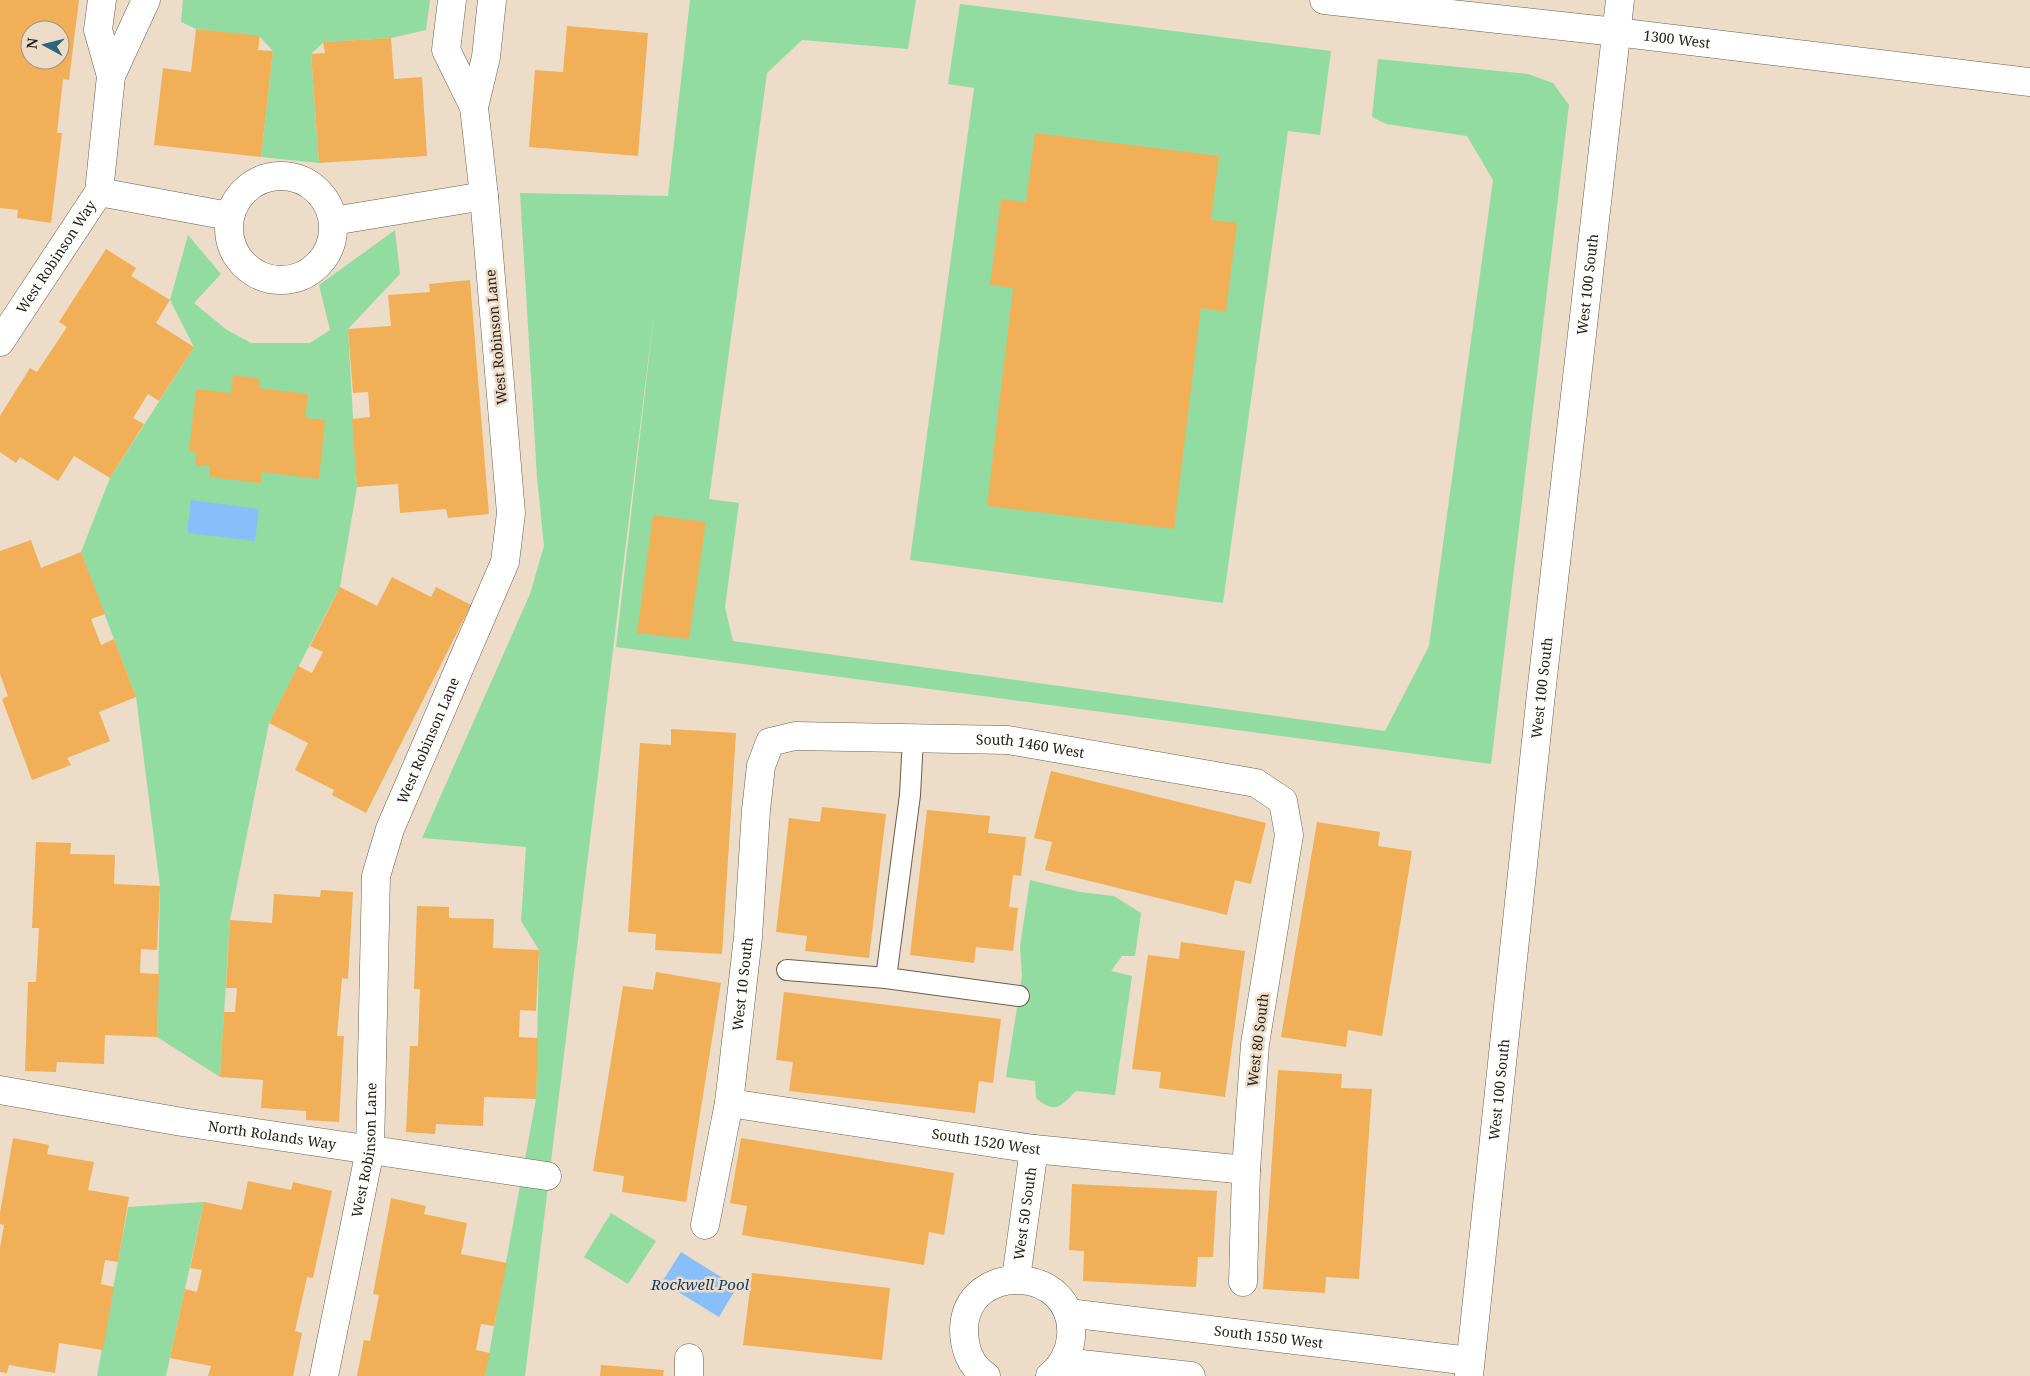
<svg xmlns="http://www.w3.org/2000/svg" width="2030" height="1376" font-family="'Noto Serif',serif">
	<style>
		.green { fill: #92dca2 }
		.water { fill: #88bffb }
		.building { fill: #f1b057; fill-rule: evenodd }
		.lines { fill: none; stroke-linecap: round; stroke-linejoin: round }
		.service-casing { stroke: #6d5e4d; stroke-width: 22 }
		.minor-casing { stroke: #6d5e4d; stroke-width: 29 }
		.tertiary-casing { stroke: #6d5e4d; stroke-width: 29 }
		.service { stroke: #fff; stroke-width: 20 }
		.minor { stroke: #fff; stroke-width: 28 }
		.tertiary { stroke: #fff; stroke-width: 28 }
		.labels { text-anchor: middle; stroke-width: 5; stroke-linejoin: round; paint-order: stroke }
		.street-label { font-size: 14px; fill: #262018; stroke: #eddcc8 }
		.water-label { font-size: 15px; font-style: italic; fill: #0c3e6d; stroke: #eddcc8 }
	</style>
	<rect width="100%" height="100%" fill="#eddcc8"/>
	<g class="green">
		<path d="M183,0H430L426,30L391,38L324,42L311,54L319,163L261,157L273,51L260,37L196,29L181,22Z"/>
		<path d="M690,0H916L908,49L802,40L767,73L709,499L739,503L725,607L733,641L1385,731L1429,646L1493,180L1467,136L1386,124L1372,117L1378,59L1528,74L1553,83L1569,105L1491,764L616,647L655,304L525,1376H485L536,1099L539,950L521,921L526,847L422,838L530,594L544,546L537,477L520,193L668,196Z"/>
		<path d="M960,4L1331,51L1320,135L1288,131L1223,603L910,560L974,88L948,84Z"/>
		<path d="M395,230L400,274L348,329L357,487L340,587L269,723L230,920L220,1077L157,1037L160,886L136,697L81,552L110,478L194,347L170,300L188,235L221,274L194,303L227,330L251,343H310L330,330L319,285Z"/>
		<path d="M1030,880L1080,892L1114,896L1141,913L1135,956H1122L1111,971L1132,976L1115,1095L1076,1091C1061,1106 1055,1115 1036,1098L1035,1081L1006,1077L1022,976L1020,946Z"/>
		<path d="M204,1202L166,1376H97L128,1207Z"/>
		<path d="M611,1213L656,1241L628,1284L584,1257Z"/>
	</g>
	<g class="water">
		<path d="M191,500L259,509L255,541L187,533Z"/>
		<path d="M681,1252L737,1287L719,1317L662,1282Z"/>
	</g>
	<g class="building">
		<path d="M0,0H79L69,80L63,79L57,133H62L51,223L17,218L18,210L0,208ZM30,30H60V60H30Z"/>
		<path d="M567,26L648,33L638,156L529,147L535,70L563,72Z"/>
		<path d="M196,29L260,36L258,50L273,51L261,157L154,145L163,68L191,72Z"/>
		<path d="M391,38L394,79L422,77L427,156L319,163L311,54L325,53L323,42Z"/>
		<path d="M1035,133L1219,156L1211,220L1237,223L1226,312L1201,308L1174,529L987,506L1013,288L990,285L1001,199L1026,202Z"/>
		<path d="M106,249L136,268L131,276L170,300L156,323L194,347L159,401L148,394L133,418L144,424L110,478L74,456L58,481L20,457L16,463L0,452V416L30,368L37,372L67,327L59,322Z"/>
		<path d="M470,280L489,514L448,518L446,509L400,513L398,484L357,487L352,419L370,417L368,392L353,393L348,329L391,326L388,295L430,292L429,284Z"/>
		<path d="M233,375L260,379L259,388L308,394L305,418L325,420L319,479L262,472L261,483L209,477L210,466L195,465L196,452L189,451L196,389L231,393Z"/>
		<path d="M653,515L706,522L689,639L637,633Z"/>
		<path d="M31,540L41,568L81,552L105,614L91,619L101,645L114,639L136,697L99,712L110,741L67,758L71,765L32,780L2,699L8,696L0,674V551Z"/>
		<path d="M392,577L431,597L436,587L471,605L366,813L332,795L334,790L295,770L308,743L269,723L298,666L312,673L323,652L310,646L340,587L377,606Z"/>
		<path d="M671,729L736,733L722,954L655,950L656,934L628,932L640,743L671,745Z"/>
		<path d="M1051,771L1266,823L1251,884L1235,880L1227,915L1045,870L1052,842L1034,838Z"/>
		<path d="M822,807L886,814L869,958L805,951L807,936L776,932L789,818L820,822Z"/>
		<path d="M927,810L990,816L988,833L1026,837L1021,876L1013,875L1009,907L1018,908L1013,951L976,947L974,963L910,955Z"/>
		<path d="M1317,822L1380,832L1378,846L1412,851L1382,1036L1348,1030L1346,1047L1281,1037Z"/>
		<path d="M36,842L71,843L70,854L115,855L114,884L160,886L157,950L141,949L140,973L159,974L157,1037L105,1035L104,1064L57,1062L56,1072L25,1071L28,982H36L39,928H32Z"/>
		<path d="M321,890L353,892L348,979L342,978L337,1036H344L339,1122L306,1120V1111L261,1108L263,1080L220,1077L224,1012H235L237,988H226L230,920L272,923L274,894L320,897Z"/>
		<path d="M417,906L449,907V918L494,919L493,948L539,950L536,1011L520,1010L519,1037L538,1038L536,1099L484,1097L483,1126L436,1124L435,1134L406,1132L410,1046H418L420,989H414Z"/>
		<path d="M1181,942L1245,951L1225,1097L1159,1088L1161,1072L1132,1069L1148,955L1179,959Z"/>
		<path d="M656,972L721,983L686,1202L622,1192L624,1176L593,1171L623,986L653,990Z"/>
		<path d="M784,992L1001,1019L993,1083L979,1081L975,1113L789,1091L793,1062L776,1060Z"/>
		<path d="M1278,1070L1342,1074L1341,1088L1372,1089L1359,1279L1326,1277L1325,1293L1263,1289Z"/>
		<path d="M13,1138L49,1145L47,1154L94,1162L88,1190L129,1197L118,1262L105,1260L101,1284L114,1287L103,1350L59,1343L55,1373L9,1365L7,1373L0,1372V1248L4,1225L0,1224V1213Z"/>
		<path d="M741,1138L954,1173L944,1235L929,1232L924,1265L742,1235L747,1206L730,1203Z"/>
		<path d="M248,1181L291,1190L293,1182L332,1191L313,1278L307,1277L295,1331L302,1333L293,1376H208L211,1366L170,1358L185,1289L197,1292L202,1270L190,1268L204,1202L242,1210Z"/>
		<path d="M1072,1184L1217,1191L1213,1257H1198L1196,1287L1083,1281L1084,1251L1069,1250Z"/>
		<path d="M391,1198L426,1206L424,1214L467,1223L461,1254L507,1263L494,1326L481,1324L476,1350L490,1353L485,1376H357L364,1340L370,1341L379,1295L373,1294Z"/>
		<path d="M752,1273L890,1288L882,1360L743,1345Z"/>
		<path d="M601,1365L664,1370L663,1376H600Z"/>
	</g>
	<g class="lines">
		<g class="service-casing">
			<g id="service">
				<path d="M787,970L886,978L1019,996"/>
				<path d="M886,978L910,795L913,738"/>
			</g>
		</g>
		<g class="minor-casing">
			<g id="minor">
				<path d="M102,0L98,30L111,76"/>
				<path d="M474,107L486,57L492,0"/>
				<circle cx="281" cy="228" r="52"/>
				<path d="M99,192L229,216"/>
				<path d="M333,221L484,196"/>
				<path id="s1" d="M0,342L99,192L111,76L146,0"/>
				<path id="s2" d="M0,1090L182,1122L547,1176"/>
				<path id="s3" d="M729,1103L1034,1149L1246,1170"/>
				<path id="s4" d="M705,1225L729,1103L748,937L756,810L761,766L770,742L795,736L1008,740L1256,783L1283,801L1289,835L1255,1044L1246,1170L1243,1282"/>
				<path id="s5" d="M1016,1278L1034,1149"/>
				<path id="s6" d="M1068,1313L1470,1361"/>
				<path d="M1063,1362L1191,1376"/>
				<path id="s7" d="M324,1376L370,1150L376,876L390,829L505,562L511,513L484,196L474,107L446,50L452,0"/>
				<path d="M689,1376V1358"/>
				<path d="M986,1376C970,1366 964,1347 964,1329C966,1260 1077,1265 1071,1337C1070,1351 1062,1367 1050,1376"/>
			</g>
		</g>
		<g class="tertiary-casing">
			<g id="tertiary">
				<path id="s8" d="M1324,0L1616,32L2030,82"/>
				<path id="s9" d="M1469,1376L1540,703L1620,0"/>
			</g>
		</g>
		<use href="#service" class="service"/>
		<use href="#minor" class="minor"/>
		<use href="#tertiary" class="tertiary"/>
	</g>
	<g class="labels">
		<g class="street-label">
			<text dy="5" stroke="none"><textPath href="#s8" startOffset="355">1300 West</textPath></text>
			<text dy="5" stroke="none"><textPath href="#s1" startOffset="102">West Robinson Way</textPath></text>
			<text dy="5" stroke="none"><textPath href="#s9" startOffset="1098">West 100 South</textPath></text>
			<text transform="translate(496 337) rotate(-95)" y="5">West Robinson Lane</text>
			<text dy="5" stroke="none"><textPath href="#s9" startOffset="692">West 100 South</textPath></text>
			<text dy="5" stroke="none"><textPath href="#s7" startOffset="650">West Robinson Lane</textPath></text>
			<text dy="5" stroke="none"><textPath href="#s4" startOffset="750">South 1460 West</textPath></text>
			<text dy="5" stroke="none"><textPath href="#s4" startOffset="244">West 10 South</textPath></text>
			<text transform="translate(1258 1040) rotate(-83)" y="5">West 80 South</text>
			<text dy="5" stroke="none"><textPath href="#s9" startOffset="288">West 100 South</textPath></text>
			<text dy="5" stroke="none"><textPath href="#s2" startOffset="276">North Rolands Way</textPath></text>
			<text dy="5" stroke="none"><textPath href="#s3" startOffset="260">South 1520 West</textPath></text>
			<text dy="5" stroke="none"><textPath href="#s7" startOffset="230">West Robinson Lane</textPath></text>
			<text dy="5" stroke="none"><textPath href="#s5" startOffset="65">West 50 South</textPath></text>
			<text dy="5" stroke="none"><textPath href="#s6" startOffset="202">South 1550 West</textPath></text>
		</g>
		<g class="water-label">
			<text x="700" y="1290">Rockwell Pool</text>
		</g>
	</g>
	<g transform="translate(45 45) rotate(277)"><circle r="24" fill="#eddcc8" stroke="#9d9182"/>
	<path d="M0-4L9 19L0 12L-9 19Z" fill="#2a667e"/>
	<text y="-8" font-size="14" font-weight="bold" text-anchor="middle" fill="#262018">N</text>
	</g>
</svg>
